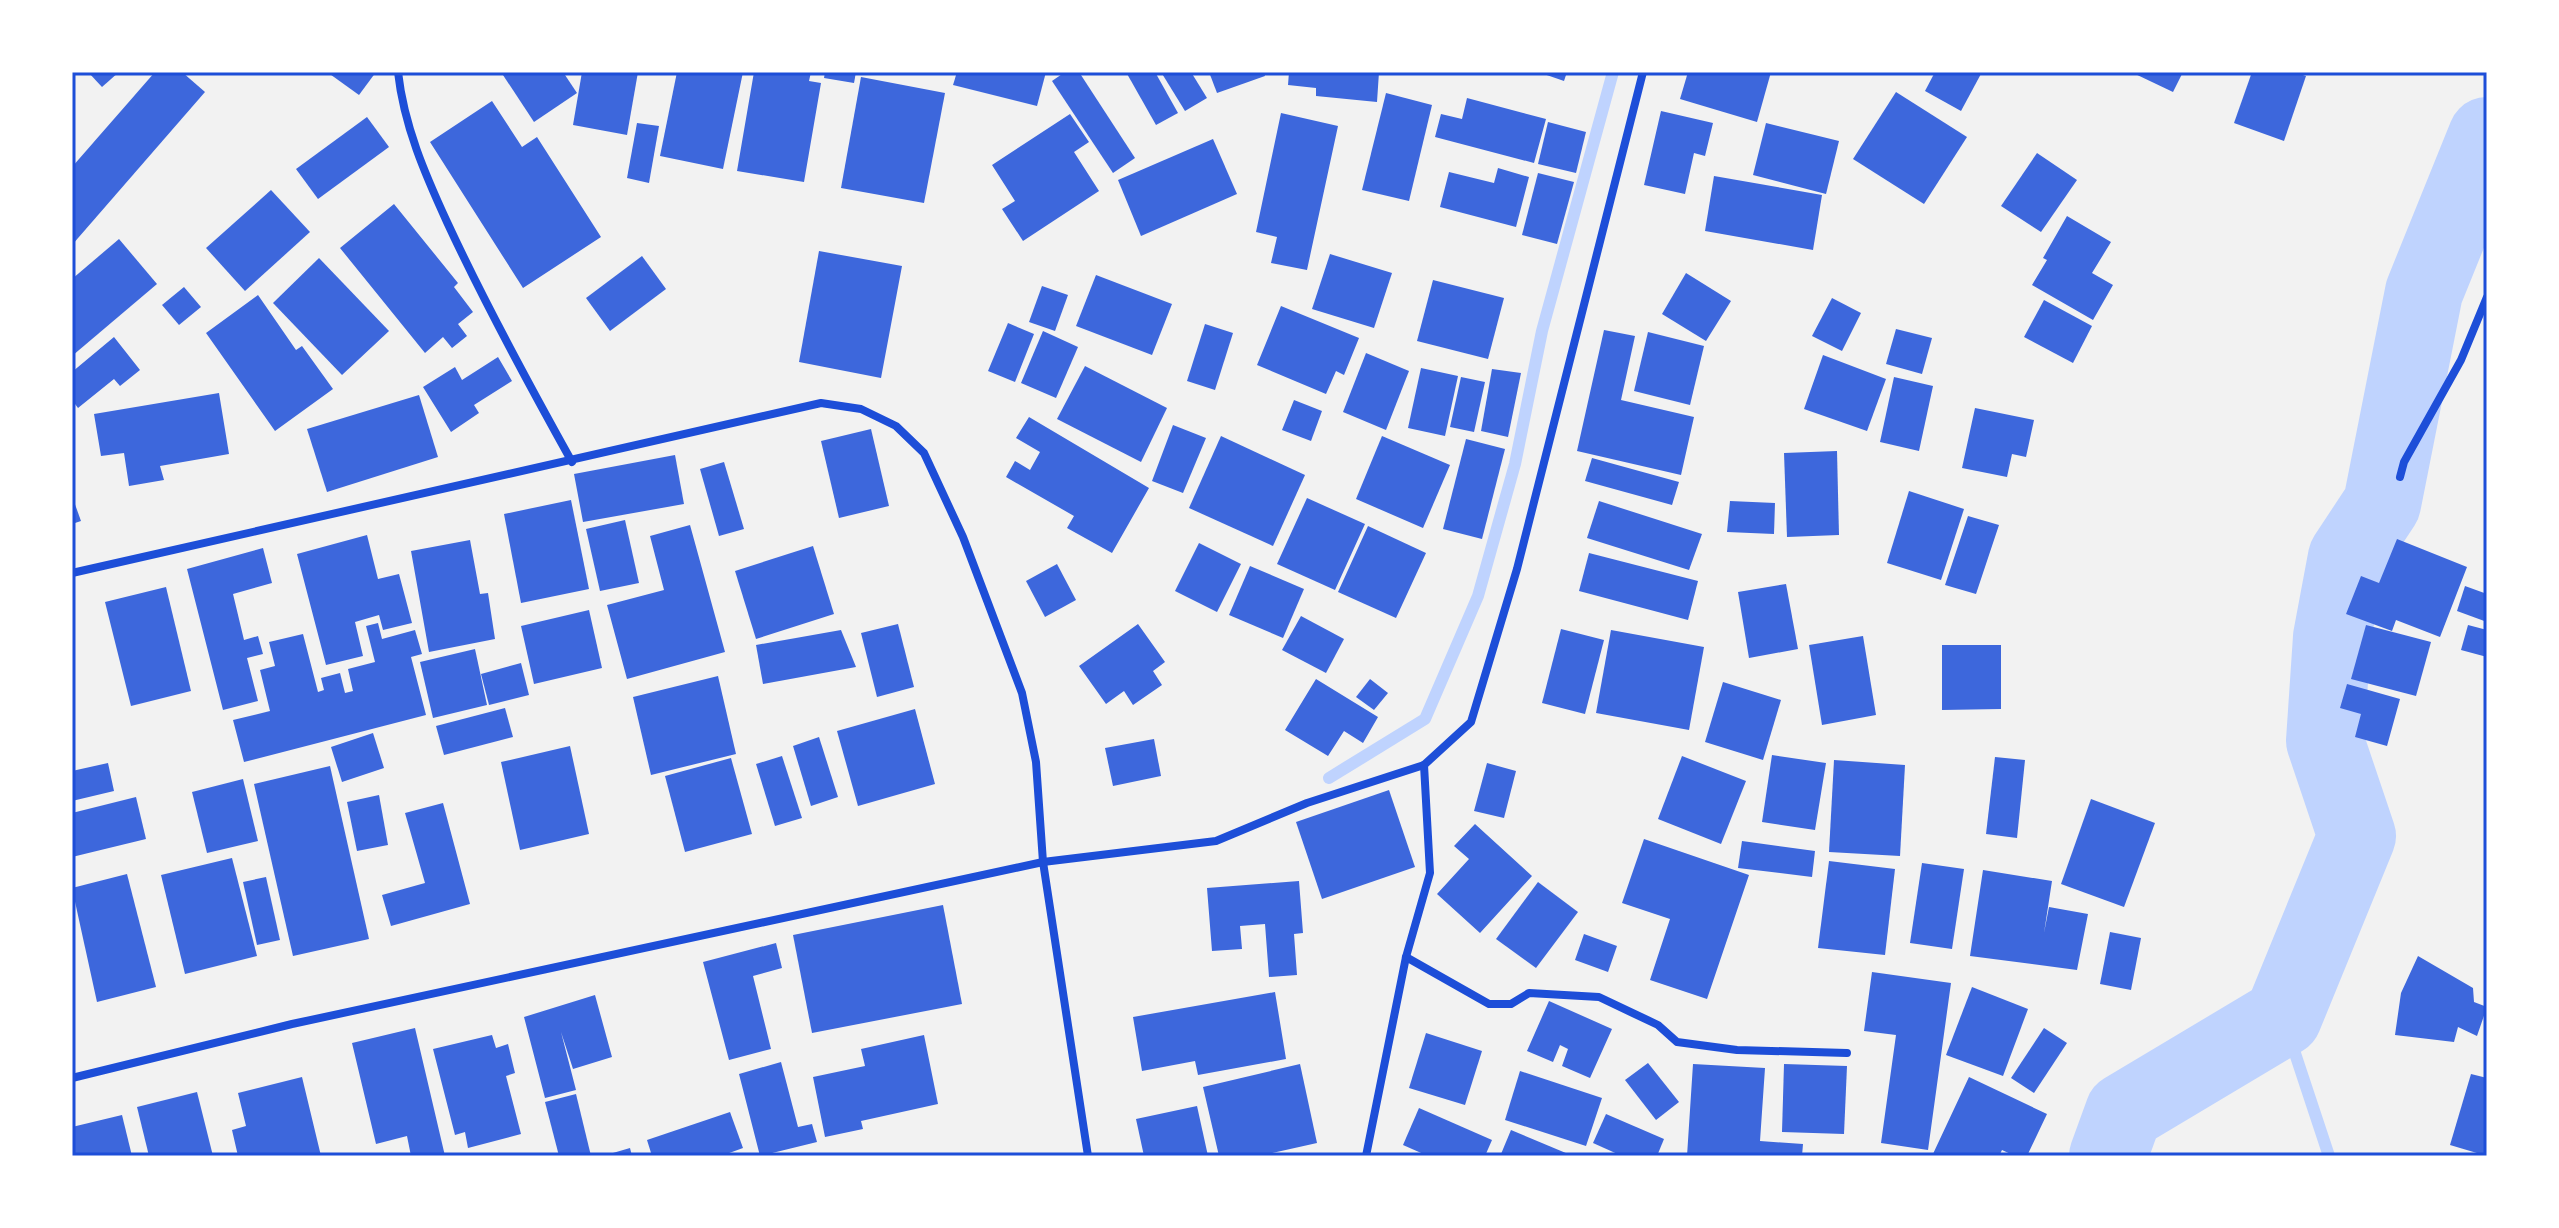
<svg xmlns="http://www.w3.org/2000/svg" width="2559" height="1228" font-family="Lora,serif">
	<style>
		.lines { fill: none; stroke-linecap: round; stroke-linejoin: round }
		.stream { stroke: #bfd3fe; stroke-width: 12 }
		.river { stroke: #bfd3fe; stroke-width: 78 }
		.building { fill: #3d67dc }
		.minor { stroke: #1d4ed8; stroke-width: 8 }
		.neatline { fill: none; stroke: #1d4ed8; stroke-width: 3 }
	</style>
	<rect width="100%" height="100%" fill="#f2f2f2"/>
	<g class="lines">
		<g class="stream">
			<path d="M1329,778L1425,719L1478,596L1515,464L1542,331L1613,72"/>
			<path d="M2283,1017L2329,1156"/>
		</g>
		<path class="river" d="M2108,1156L2124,1112L2283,1017L2357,836L2325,741L2332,637L2347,557L2382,504L2424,292L2487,136"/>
	</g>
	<g class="building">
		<path d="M88,72H119L102,87Z"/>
		<path d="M155,72H182L205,92L72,245V167Z"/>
		<path d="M327,72H376L359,95Z"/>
		<path d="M501,72H563L577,93L534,122Z"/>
		<path d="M582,72H638L627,135L573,125Z"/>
		<path d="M677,72H743L723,169L660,156Z"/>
		<path d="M754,72H811L809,81L821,83L804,182L737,171Z"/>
		<path d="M825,72H856L854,83L824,78Z"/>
		<path d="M957,72H1046L1037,106L953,85Z"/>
		<path d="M1065,72H1079L1135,158L1113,173L1052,81Z"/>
		<path d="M1126,72H1155L1178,113L1156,125Z"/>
		<path d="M1161,72H1191L1207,98L1185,111Z"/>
		<path d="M1209,72H1264L1265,76L1217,93Z"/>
		<path d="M1289,72H1379L1377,102L1316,96V88L1288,85Z"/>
		<path d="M1538,72H1567L1564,81Z"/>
		<path d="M1688,72H1771L1757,122L1680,99Z"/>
		<path d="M1935,72H1982L1961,111L1925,91Z"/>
		<path d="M2131,72H2183L2173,92Z"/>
		<path d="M2252,72H2294L2306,76L2284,141L2234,123Z"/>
		<path d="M861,77L945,93L924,203L841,188Z"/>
		<path d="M1896,92L1967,137L1924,204L1853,159Z"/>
		<path d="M1386,93L1432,105L1409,201L1362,190Z"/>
		<path d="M1467,98L1546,119L1534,163L1435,137L1441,114L1462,119Z"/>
		<path d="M492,101L522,147L537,137L601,237L523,288L430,142Z"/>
		<path d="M1661,111L1713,123L1705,156L1694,153L1685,194L1644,185Z"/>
		<path d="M1281,113L1338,126L1307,270L1271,263L1277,237L1256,232Z"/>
		<path d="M1070,114L1089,142L1074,152L1099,191L1023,241L1002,209L1015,201L992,165Z"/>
		<path d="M367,117L389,147L318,199L296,169Z"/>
		<path d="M1548,122L1586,132L1576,173L1538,164Z"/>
		<path d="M637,123L659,126L649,183L627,178Z"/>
		<path d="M1766,123L1839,141L1826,194L1753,175Z"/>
		<path d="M1213,139L1237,194L1141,236L1118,180Z"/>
		<path d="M2037,153L2077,180L2041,232L2001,206Z"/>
		<path d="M1498,168L1529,177L1516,227L1440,207L1449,172L1494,183Z"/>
		<path d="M1538,173L1574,182L1557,244L1522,235Z"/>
		<path d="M1714,176L1822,195L1813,250L1705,231Z"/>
		<path d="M271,190L310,232L245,291L206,248Z"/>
		<path d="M394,204L458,283L454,287L473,312L458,324L467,336L452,348L443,337L425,353L340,248Z"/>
		<path d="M2067,216L2111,242L2092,273L2113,285L2093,320L2032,285L2047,260L2043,258Z"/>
		<path d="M119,239L157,284L72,356V279Z"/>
		<path d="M819,251L902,266L881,378L799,362Z"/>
		<path d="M1330,254L1392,273L1374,328L1312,309Z"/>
		<path d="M642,256L666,289L610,331L586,298Z"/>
		<path d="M319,258L389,331L342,375L273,303Z"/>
		<path d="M1686,273L1731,301L1706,341L1662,314Z"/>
		<path d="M1096,275L1172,304L1152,355L1076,326Z"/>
		<path d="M1433,280L1504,298L1488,359L1417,341Z"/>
		<path d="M1042,286L1068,295L1055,331L1029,322Z"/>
		<path d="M184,287L201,307L179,325L162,305Z"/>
		<path d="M258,295L296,350L302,346L333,389L275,431L206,333Z"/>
		<path d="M1832,298L1861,313L1842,351L1812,336Z"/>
		<path d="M2044,300L2092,326L2073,363L2024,337Z"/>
		<path d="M1281,306L1359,338L1344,375L1336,371L1326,394L1257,365Z"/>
		<path d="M1008,323L1034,334L1015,382L988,371Z"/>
		<path d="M1205,324L1233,333L1215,390L1187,381Z"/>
		<path d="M1896,329L1932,338L1922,374L1886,364Z"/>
		<path d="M1604,330L1635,336L1621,400L1694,417L1681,475L1577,451Z"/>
		<path d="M1043,331L1078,347L1056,398L1021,383Z"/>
		<path d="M1648,332L1704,346L1690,405L1634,391Z"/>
		<path d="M114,337L140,370L120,386L114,379L78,408L72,400V372Z"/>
		<path d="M1366,353L1409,371L1386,430L1343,412Z"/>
		<path d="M1823,355L1886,379L1867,431L1804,409Z"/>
		<path d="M498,357L512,381L474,405L479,413L451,432L423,387L455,367L462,380Z"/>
		<path d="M1085,366L1167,408L1141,462L1057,419Z"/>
		<path d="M1421,368L1458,376L1445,436L1408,428Z"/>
		<path d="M1492,369L1521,373L1508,437L1481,431Z"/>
		<path d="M1461,377L1485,382L1474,432L1450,427Z"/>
		<path d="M1894,377L1933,386L1919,451L1880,442Z"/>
		<path d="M219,393L229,454L160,466L164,480L129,486L124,453L101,456L94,414Z"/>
		<path d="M419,395L438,457L327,492L307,429Z"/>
		<path d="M1294,400L1322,411L1311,441L1282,430Z"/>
		<path d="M1975,408L2034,420L2026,457L2012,454L2007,477L1962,468Z"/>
		<path d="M1029,417L1149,488L1112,553L1067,528L1074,516L1006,477L1015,461L1030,470L1040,452L1016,438Z"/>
		<path d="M1173,425L1206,438L1183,493L1152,481Z"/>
		<path d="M871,429L889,506L839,518L821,441Z"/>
		<path d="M1221,436L1305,475L1273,546L1189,508Z"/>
		<path d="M1382,436L1450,465L1423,528L1356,499Z"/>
		<path d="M1466,439L1505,449L1482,539L1443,529Z"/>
		<path d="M1837,451L1839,535L1787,537L1784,453Z"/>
		<path d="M675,455L684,504L583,522L574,474Z"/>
		<path d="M1592,458L1679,482L1672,505L1585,481Z"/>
		<path d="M724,462L744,529L719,536L700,469Z"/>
		<path d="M1909,491L1964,509L1941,580L1887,563Z"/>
		<path d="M72,496L81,521L72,524Z"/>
		<path d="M1307,498L1365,524L1335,590L1277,564Z"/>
		<path d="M571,500L589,589L521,603L504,514Z"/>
		<path d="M1599,501L1702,534L1689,570L1587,538Z"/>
		<path d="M1730,501L1775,503L1774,534L1727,532Z"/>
		<path d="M1968,516L1999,525L1976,594L1945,585Z"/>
		<path d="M625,520L639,583L600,591L586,529Z"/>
		<path d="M690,525L725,652L627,679L607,605L664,590L650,536Z"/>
		<path d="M1368,526L1426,553L1396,618L1338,592Z"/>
		<path d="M367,535L378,579L399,574L412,623L383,630L379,615L355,622L363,656L326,665L297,554Z"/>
		<path d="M2397,539L2467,567L2440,637L2396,620L2392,631L2346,614L2361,576L2379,583Z"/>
		<path d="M470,540L480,594L488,593L495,639L429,652L411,551Z"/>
		<path d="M1199,543L1241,564L1217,612L1175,591Z"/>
		<path d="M813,546L834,614L756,639L735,571Z"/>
		<path d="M263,548L272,583L233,594L244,640L258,636L263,654L247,658L258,701L223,710L187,569Z"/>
		<path d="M1589,553L1698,581L1688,620L1579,591Z"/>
		<path d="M1057,564L1076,600L1045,617L1026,581Z"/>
		<path d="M1250,566L1304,589L1283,638L1229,615Z"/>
		<path d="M1786,584L1798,649L1749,658L1738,592Z"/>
		<path d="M2465,586L2487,594V622L2457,611Z"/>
		<path d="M166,587L191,691L131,706L105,602Z"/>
		<path d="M589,610L602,668L534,684L521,626Z"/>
		<path d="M1301,616L1344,639L1326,673L1282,650Z"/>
		<path d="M378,623L382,639L415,630L422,654L411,657L426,715L244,762L233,720L270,711L260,670L275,666L269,642L303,634L318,692L324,690L321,678L340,673L345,693L353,691L348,669L375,662L366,626Z"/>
		<path d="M898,624L914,687L877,697L861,633Z"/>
		<path d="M1138,624L1165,662L1153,671L1162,685L1133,705L1124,691L1106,704L1079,666Z"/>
		<path d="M2366,625L2431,642L2416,696L2351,679Z"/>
		<path d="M2468,625L2487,630V657L2461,650Z"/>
		<path d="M1561,629L1604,640L1585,714L1542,703Z"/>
		<path d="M841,630L856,667L763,684L756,645Z"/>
		<path d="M1611,630L1704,647L1689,730L1596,713Z"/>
		<path d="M1863,636L1876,715L1822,725L1809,645Z"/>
		<path d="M1942,645H2001V709L1942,710Z"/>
		<path d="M475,649L487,705L433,718L420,662Z"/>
		<path d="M521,663L529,695L489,705L481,674Z"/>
		<path d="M718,676L736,754L651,775L633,697Z"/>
		<path d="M1316,679L1378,717L1363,743L1344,731L1328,756L1285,730Z"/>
		<path d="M1370,679L1388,693L1374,710L1356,697Z"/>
		<path d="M1723,682L1781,700L1763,760L1705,742Z"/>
		<path d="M2347,684L2400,699L2387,746L2355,737L2361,714L2340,708Z"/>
		<path d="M505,708L513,737L444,755L436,726Z"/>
		<path d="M915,709L935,784L858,806L837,731Z"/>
		<path d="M373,733L384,768L342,782L331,747Z"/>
		<path d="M819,737L838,797L811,806L793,746Z"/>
		<path d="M1154,739L1161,776L1113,786L1105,748Z"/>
		<path d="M570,746L589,834L520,850L501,762Z"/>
		<path d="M1772,755L1826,763L1815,830L1762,822Z"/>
		<path d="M782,756L802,818L775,826L756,764Z"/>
		<path d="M1682,756L1746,781L1721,844L1658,819Z"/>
		<path d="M1995,757L2025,760L2017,838L1986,834Z"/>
		<path d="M731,758L752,834L685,852L665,776Z"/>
		<path d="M1834,760L1905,765L1900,856L1829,852Z"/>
		<path d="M108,763L114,791L72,801V771Z"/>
		<path d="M1487,763L1516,771L1504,818L1474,811Z"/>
		<path d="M330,766L369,939L293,956L254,784Z"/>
		<path d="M243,779L258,841L207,853L192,792Z"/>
		<path d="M1389,790L1415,867L1322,899L1296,822Z"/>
		<path d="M379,795L388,845L357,851L347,802Z"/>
		<path d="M136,797L146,839L72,857V813Z"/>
		<path d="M2091,799L2155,823L2124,907L2061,884Z"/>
		<path d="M443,803L470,904L391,926L382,895L425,883L405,813Z"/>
		<path d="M1475,824L1532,876L1480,933L1437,894L1469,859L1454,846Z"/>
		<path d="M1644,839L1749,875L1707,999L1650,980L1670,919L1622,903Z"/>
		<path d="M1742,841L1815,851L1812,877L1738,868Z"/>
		<path d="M232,858L257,956L185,974L161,875Z"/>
		<path d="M1829,861L1895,869L1885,955L1818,948Z"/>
		<path d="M1922,863L1964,869L1952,949L1910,943Z"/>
		<path d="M1983,870L2052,881L2044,933L2049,907L2088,914L2077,970L1970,956Z"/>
		<path d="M127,874L156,987L97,1002L72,888Z"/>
		<path d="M266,877L280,940L257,945L243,882Z"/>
		<path d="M1299,881L1303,933L1294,934L1297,975L1269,977L1265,924L1240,926L1242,949L1212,951L1207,888Z"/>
		<path d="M1538,882L1578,912L1536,968L1496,939Z"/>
		<path d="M943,905L962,1004L812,1033L793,935Z"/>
		<path d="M2110,932L2141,938L2131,990L2100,984Z"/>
		<path d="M1584,934L1617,946L1608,972L1575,960Z"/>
		<path d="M776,943L782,968L753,976L771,1049L729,1060L703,962Z"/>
		<path d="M2418,956L2473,988L2474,1002L2487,1007L2477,1036L2458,1027L2454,1042L2395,1035L2401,993Z"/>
		<path d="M1872,972L1951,983L1928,1150L1881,1143L1896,1035L1864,1031Z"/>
		<path d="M1972,987L2028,1009L2003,1076L1946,1055Z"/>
		<path d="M1275,992L1286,1059L1198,1075L1195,1061L1142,1071L1133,1017Z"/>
		<path d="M595,995L612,1057L573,1069L561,1032L576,1090L545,1098L524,1017Z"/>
		<path d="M1549,1001L1612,1029L1590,1078L1562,1066L1568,1049L1560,1045L1553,1062L1527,1051Z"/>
		<path d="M415,1028L445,1156H411L407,1136L376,1144L352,1043Z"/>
		<path d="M2044,1028L2067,1043L2034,1093L2011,1078Z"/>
		<path d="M1426,1033L1482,1051L1465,1105L1409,1088Z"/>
		<path d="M492,1035L496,1048L508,1044L515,1073L506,1076L521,1134L468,1148L465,1132L455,1135L433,1049Z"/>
		<path d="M924,1035L938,1104L861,1121L863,1129L825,1137L813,1077L865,1066L861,1049Z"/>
		<path d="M781,1062L798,1127L812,1124L817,1142L760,1156L739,1074Z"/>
		<path d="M1648,1063L1679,1102L1656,1120L1625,1080Z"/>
		<path d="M1300,1064L1317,1143L1259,1156H1219L1203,1087Z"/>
		<path d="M1693,1064L1765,1068L1760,1141L1803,1144L1802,1156H1687Z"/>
		<path d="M1784,1064L1847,1066L1844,1134L1782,1132Z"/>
		<path d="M1520,1071L1602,1098L1586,1146L1505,1120Z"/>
		<path d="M2471,1074L2487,1078V1156L2450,1145Z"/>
		<path d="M302,1077L321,1156H238L232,1130L246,1126L238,1093Z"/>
		<path d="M1969,1077L2047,1114L2027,1156H2015L2002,1150L1999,1156H1932Z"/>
		<path d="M197,1092L213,1156H149L137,1107Z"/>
		<path d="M576,1094L591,1156H559L545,1102Z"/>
		<path d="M1197,1106L1208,1156H1144L1136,1119Z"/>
		<path d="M1419,1108L1492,1140L1485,1156H1428L1403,1145Z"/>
		<path d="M730,1112L743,1148L721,1156H652L647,1140Z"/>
		<path d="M1606,1114L1664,1139L1657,1156H1622L1593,1143Z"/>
		<path d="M122,1115L132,1156H72V1127Z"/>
		<path d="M1511,1130L1573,1156H1505L1501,1154Z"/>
		<path d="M630,1148L632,1156H606V1155Z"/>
	</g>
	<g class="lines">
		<g class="minor">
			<path d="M398,72C404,126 425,174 447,222C485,304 528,383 572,462"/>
			<path d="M2400,477L2404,462L2461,360L2487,297"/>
			<path d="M72,573L821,403L861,409L896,426L924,453L963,537L1022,693L1036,762L1043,862L1088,1156"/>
			<path d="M1406,957L1489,1004H1511L1529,993L1599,997L1658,1025L1677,1042L1737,1050L1847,1053"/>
			<path d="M72,1078L292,1024L1043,862L1216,841L1307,803L1424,765L1471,722L1517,569L1643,72"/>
			<path d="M1366,1156L1406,957L1430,873L1424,765"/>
		</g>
	</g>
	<rect width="2559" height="1228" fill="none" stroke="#ffffff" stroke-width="148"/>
	<rect x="74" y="74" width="2411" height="1080" class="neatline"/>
</svg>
